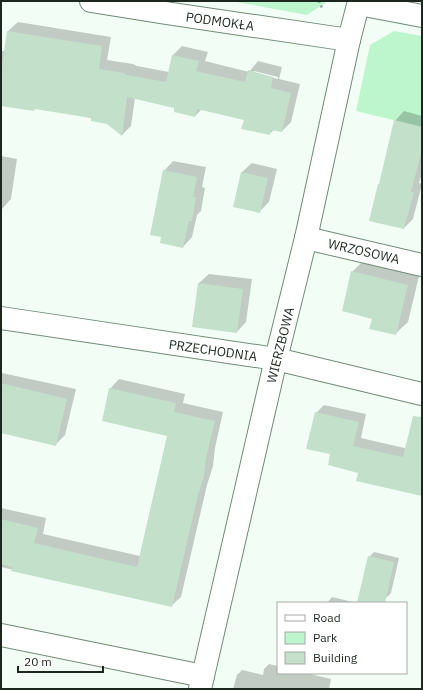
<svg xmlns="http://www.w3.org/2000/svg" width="423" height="690" font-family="'IBM Plex Sans',sans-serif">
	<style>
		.green { fill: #bdf5cd }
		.shadow { fill: #0003; fill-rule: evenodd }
		.building { fill: #c2e0ca }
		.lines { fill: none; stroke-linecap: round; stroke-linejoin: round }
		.minor-casing { stroke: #708b77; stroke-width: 24 }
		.path { stroke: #98a49b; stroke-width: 2.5; stroke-dasharray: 2 3; stroke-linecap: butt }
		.minor { stroke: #fff; stroke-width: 22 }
		.labels { text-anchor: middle; stroke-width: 3.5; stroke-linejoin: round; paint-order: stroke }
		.street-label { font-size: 13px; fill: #1c271f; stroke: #fff }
	</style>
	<rect width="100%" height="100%" fill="#f2fef5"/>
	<g class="green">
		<path d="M231,1H328L307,15Z"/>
		<path d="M394,31L422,36V127L356,111L370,45Z"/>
	</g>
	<g class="shadow">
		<path d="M18,22L111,37L107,60L133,64L137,66L169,72L173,55L182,46L208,52L205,61L249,72L258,61L282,67L279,79L300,84L291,122L282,131L274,130L269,134L245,119L202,109L195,116L176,108L135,98L131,126L122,135L108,123L92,118L36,108L34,110L1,105V51H5L8,31ZM254,71L278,77V79L254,73Z"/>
		<path d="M404,111L422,116V173L419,183L422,184L413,219L404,228L395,121Z"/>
		<path d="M1,156L17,159L11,199L2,209H1Z"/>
		<path d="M173,161L206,167L202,187L205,188L201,211L197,215L192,237L183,247L164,171Z"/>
		<path d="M252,163L277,169L269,202L259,212L242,172Z"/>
		<path d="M365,259L420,272L408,322L395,334L373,318L352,272Z"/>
		<path d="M209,274L252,279L246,322L237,332L193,326L199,283Z"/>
		<path d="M1,371H2V373L76,389L65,435L55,445L1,432Z"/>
		<path d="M119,379L185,394L183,403L223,412L215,448L213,466L207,485L181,597L171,606L1,567V508L46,518L43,534L140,556L168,435L110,389Z"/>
		<path d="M324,405L366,414L361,438L409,449L422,446V495L359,472L331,454L316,413Z"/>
		<path d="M374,552L399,558L391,593L386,598L369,557Z"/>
		<path d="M332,597L353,602V603H327Z"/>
		<path d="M269,664L278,666V673H306L331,679L329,689H233L237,675L242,670L263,675L264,669Z"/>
	</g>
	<g class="building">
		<path d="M7,31L102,46L99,69L124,73L127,75L166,82L172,55L199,61L196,71L245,82L248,70L273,77L271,88L291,93L282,132L271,130L270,135L241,129L244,120L197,109L195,117L174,112V108L127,97L122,136L107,124L91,121V118L35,109L34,111L1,106V72Z"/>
		<path d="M394,120L422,127V150L411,192H414L404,229L369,221L378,184H379Z"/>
		<path d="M163,170L197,177L193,197H196L192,221H189L183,248L160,243L161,237L150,235Z"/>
		<path d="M241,172L268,178L260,213L233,207Z"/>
		<path d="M351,271L408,285L396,335L369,329L372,319L342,311Z"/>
		<path d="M198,283L243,289L237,333L192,327Z"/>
		<path d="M1,383L67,399L56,446L1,433Z"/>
		<path d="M109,388L176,403L174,412L215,421L206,458L204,476L198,495L172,607L11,571L12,567L1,564V519L38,528L34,543L137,567L167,436L102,421Z"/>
		<path d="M315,412L359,422L353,446L403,457L413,416L422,417V496L356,481L358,473L328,465L330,454L306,449Z"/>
		<path d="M368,556L394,562L385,603H357Z"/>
	</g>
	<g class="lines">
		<g class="minor-casing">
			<g id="minor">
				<path d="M91,1L166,13L349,40"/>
				<path d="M359,4L422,16"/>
				<path d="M306,238L422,265"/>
				<path d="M1,318L276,359L422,394"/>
				<path d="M1,635L203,676"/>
				<path d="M200,689L276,359L306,238L349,40L359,1"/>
			</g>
		</g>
		<path class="path" d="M319,1L323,10"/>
		<use href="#minor" class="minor"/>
	</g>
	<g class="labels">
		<g class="street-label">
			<text transform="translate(220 21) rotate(8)" y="5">PODMOKŁA</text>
			<text transform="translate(364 251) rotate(13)" y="5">WRZOSOWA</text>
			<text transform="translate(280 345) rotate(-76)" y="5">WIERZBOWA</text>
			<text transform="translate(213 350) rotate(8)" y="5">PRZECHODNIA</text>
		</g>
	</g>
	<rect width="423" height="690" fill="none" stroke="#1c271f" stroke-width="4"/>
	<rect x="277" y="602" width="130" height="72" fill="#ffffff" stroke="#a4a9a5"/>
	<rect x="285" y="615" width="20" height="6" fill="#ffffff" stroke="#a4a9a5"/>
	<text x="313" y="622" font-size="12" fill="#1c271f">Road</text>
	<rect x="285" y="632" width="20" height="12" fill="#bdf5cd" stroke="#a4a9a5"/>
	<text x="313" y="642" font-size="12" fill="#1c271f">Park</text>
	<rect x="285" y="652" width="20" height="12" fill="#c2e0ca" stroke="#a4a9a5"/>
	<text x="313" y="662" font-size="12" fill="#1c271f">Building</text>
	<path d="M18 666v6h85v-6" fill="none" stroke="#1c271f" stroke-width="2"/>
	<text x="24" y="666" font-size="12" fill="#1c271f" stroke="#ffffff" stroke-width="3" paint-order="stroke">20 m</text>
</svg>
